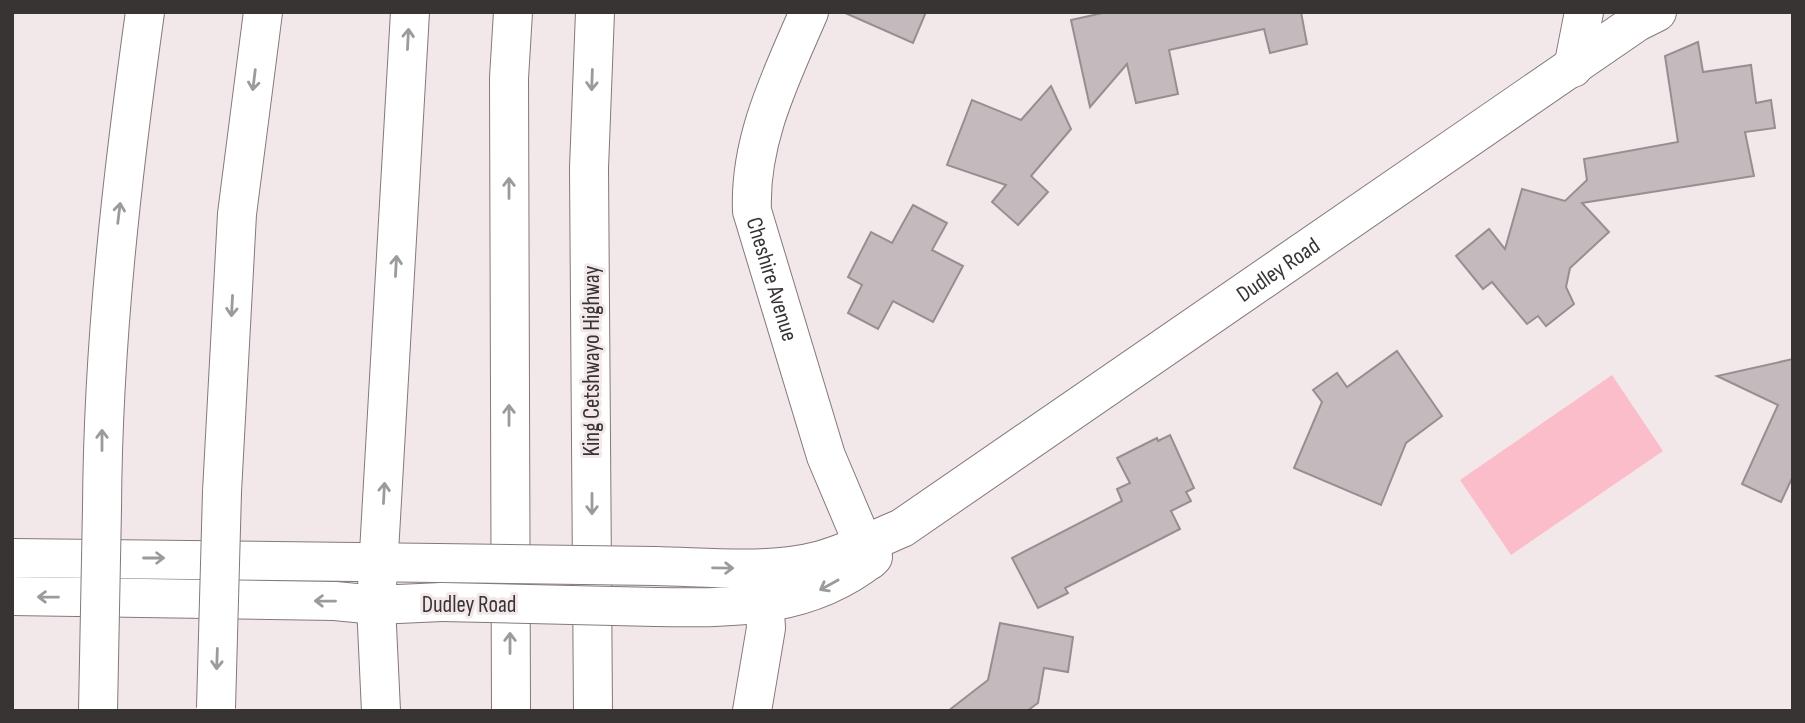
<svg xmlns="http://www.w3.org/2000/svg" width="1805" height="723" font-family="'Sofia Sans Condensed',sans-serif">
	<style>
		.green { fill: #fcbdcb }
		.building { fill: #c4b9bc; stroke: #988e90; stroke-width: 2 }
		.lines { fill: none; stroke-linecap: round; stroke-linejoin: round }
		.street-casing { stroke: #83797b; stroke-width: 40 }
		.highway-casing { stroke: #83797b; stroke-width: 40 }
		.street { stroke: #fff; stroke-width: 38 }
		.highway { stroke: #fff; stroke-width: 38 }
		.street-bridge-casing { stroke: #83797b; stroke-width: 40; stroke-linecap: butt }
		.highway-bridge-casing { stroke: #83797b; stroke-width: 40; stroke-linecap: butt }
		.street-bridge { stroke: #fff; stroke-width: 38 }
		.highway-bridge { stroke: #fff; stroke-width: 38 }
		.oneway { stroke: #9c9a9a }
		.labels { text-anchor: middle; stroke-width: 6; stroke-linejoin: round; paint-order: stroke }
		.street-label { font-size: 23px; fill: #383434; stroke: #f2e7e9 }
	</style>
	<rect width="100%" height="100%" fill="#f2e7e9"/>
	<path class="green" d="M1612,375L1663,451L1511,555L1460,480Z"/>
	<g class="building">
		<path d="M843,12H926L913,43Z"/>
		<path d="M1107,12H1301L1307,44L1270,53L1264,29L1169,50L1178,94L1136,103L1127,64L1090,107L1071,20Z"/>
		<path d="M1698,42L1703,72L1751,65L1756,103L1771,100L1775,128L1745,132L1754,176L1582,203L1609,232L1570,268L1566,287L1574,304L1546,326L1538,316L1527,324L1492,282L1483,289L1456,256L1489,229L1505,249L1522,189L1565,201L1587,180L1584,159L1678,142L1665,56Z"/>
		<path d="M1051,86L1071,129L1031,176L1048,192L1018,225L992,202L1006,185L947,165L972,100L1021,120Z"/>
		<path d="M913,205L947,223L932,250L963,266L933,322L893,301L878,329L848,313L862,285L848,277L871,232L892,243Z"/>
		<path d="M1397,351L1442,416L1406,443L1381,505L1294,468L1322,402L1313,390L1337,373L1347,387Z"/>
		<path d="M1793,359V476L1781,502L1742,484L1778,405L1717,376Z"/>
		<path d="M1170,435L1194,488L1186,492L1191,501L1171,511L1180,529L1065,588L1068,593L1038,608L1012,558L1122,501L1117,489L1130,483L1117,458L1157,438L1158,441Z"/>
		<path d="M1000,623L1073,637L1068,672L1044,668L1038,703L1027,711H948L988,680Z"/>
	</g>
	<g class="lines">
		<g class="street-casing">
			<g id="street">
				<path id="s1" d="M809,12C781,77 749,140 752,211L826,456L870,560"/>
				<path d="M1573,68L1584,12"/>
				<path d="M12,558L438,563"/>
				<path id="s2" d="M655,566C709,567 768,574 821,560C849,552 876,539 902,528L1637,22L1657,12"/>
				<path d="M12,596L335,601L376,605L442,602"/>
				<path d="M656,607C735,608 809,609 873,557"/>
				<path d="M752,711L766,628L763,581"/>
			</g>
		</g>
		<g class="highway-casing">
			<g id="highway">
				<path d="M222,492L237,214L263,12"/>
				<path d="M102,508C103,341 122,177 145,12"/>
				<path d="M381,711L376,605L410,12"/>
				<path d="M511,711L509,78L513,12"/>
				<path d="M593,711L589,168L595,12"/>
			</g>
		</g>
		<use href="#street" class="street"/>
		<use href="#highway" class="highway"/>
		<g class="street-bridge-casing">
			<g id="street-bridge">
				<path d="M438,563L655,566"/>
				<path d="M442,602L656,607"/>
			</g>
		</g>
		<g class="highway-bridge-casing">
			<g id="highway-bridge">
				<path d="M216,708L222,492"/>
				<path d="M98,711L102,508"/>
			</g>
		</g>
		<use href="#street-bridge" class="street-bridge"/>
		<use href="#highway-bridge" class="highway-bridge"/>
	</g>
	<defs><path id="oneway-shaft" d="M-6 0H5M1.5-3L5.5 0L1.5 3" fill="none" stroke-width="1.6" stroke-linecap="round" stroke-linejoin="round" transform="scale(1.75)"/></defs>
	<g class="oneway">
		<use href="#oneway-shaft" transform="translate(408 39) rotate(-87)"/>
		<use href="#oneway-shaft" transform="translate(254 80) rotate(97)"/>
		<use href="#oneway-shaft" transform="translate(592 80) rotate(92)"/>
		<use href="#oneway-shaft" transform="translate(509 188) rotate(-90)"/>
		<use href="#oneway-shaft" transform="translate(119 213) rotate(-83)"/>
		<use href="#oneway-shaft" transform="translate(396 266) rotate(-87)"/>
		<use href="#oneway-shaft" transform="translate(232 306) rotate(93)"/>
		<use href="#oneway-shaft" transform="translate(509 415) rotate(-90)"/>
		<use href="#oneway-shaft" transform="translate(102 440) rotate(-90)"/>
		<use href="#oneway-shaft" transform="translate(384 493) rotate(-87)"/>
		<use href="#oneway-shaft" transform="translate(592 504) rotate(90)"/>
		<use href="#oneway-shaft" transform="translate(154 558)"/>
		<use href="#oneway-shaft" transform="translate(723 568) rotate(1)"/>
		<use href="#oneway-shaft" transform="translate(829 585) rotate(151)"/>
		<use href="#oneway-shaft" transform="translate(48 597) rotate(-179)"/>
		<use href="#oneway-shaft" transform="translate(325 601) rotate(-179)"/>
		<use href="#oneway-shaft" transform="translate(510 643) rotate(-90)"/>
		<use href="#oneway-shaft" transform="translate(217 659) rotate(92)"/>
	</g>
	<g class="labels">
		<g class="street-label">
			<text dy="8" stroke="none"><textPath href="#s2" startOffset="710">Dudley Road</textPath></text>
			<text dy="8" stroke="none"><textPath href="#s1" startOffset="280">Cheshire Avenue</textPath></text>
			<text transform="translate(591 361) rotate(-90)" y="8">King Cetshwayo Highway</text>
			<text x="469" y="612">Dudley Road</text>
		</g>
	</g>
	<rect width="1805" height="723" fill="none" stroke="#383434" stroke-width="28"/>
</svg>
